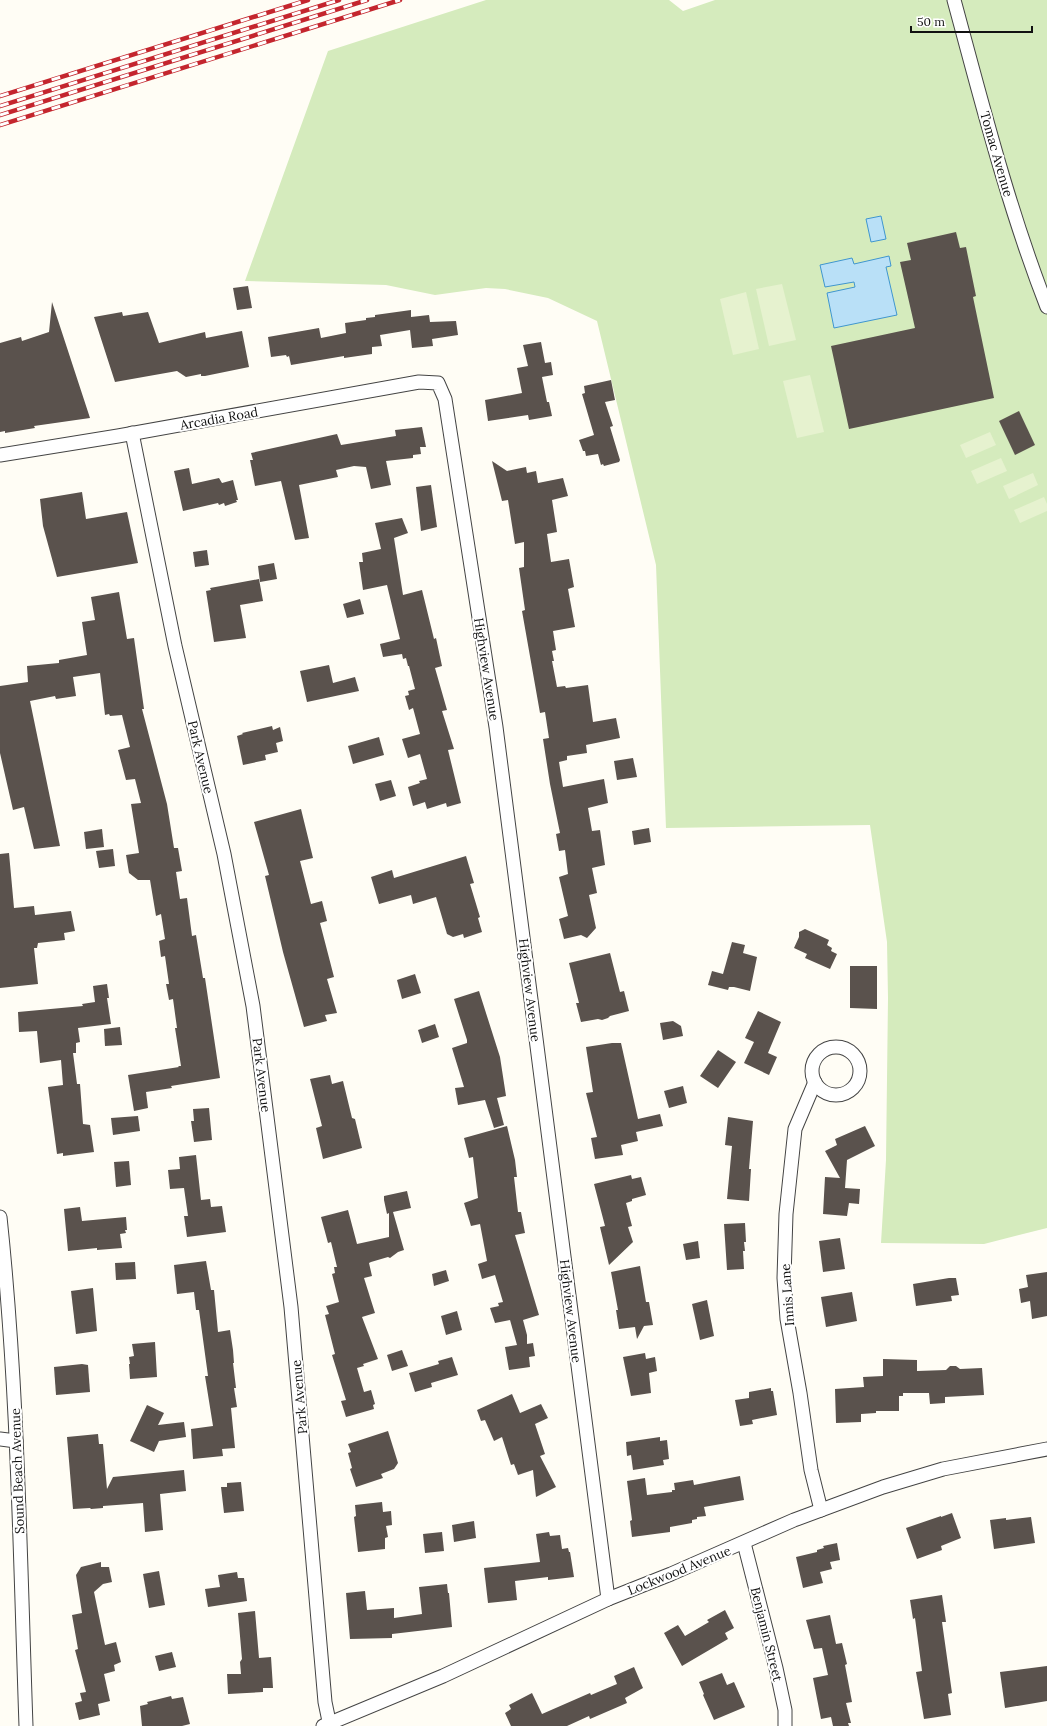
<svg xmlns="http://www.w3.org/2000/svg" width="1047" height="1726" font-family="Lora,serif">
	<style>
		.green { fill: #d5ebbd }
		.pitch { fill: #e6f2cf }
		.water { fill: #b9e0f7; stroke: #3f96cf }
		.building { fill: #5a524d }
		.lines { fill: none; stroke-linecap: round; stroke-linejoin: round }
		.minor-casing { stroke: #444; stroke-width: 15 }
		.minor { stroke: #fff; stroke-width: 13 }
		.rail-casing { stroke: #c4262e; stroke-width: 4.5 }
		.rail { stroke: #fff; stroke-width: 3; stroke-dasharray: 9; stroke-linecap: butt }
		.labels { text-anchor: middle; stroke-width: 4; stroke-linejoin: round; paint-order: stroke }
		.street-label { font-size: 13px; fill: #111; stroke: #fff }
	</style>
	<rect width="100%" height="100%" fill="#fffdf5"/>
	<path class="green" d="M486,0H669L683,11L715,0H1047V1228L984,1244L881,1243L886,1160L888,998L887,942L870,825L666,828L656,565L597,321L548,298L505,289L486,288L435,295L386,285L245,281L328,51Z"/>
	<g class="pitch">
		<path d="M782,284L796,340L769,346L756,289Z"/>
		<path d="M746,292L759,349L733,355L720,299Z"/>
		<path d="M810,375L824,432L797,438L783,381Z"/>
		<path d="M990,432L996,445L966,458L960,445Z"/>
		<path d="M1001,458L1007,471L977,484L971,471Z"/>
		<path d="M1033,473L1038,485L1009,499L1003,486Z"/>
		<path d="M1044,497L1047,504V511L1020,523L1014,510Z"/>
	</g>
	<g class="water">
		<path d="M881,216L886,239L871,242L866,219Z"/>
		<path d="M889,256L891,266L886,267L897,315L834,328L827,293L855,287L854,282L825,287L820,265L852,258L854,264Z"/>
	</g>
	<g class="building">
		<path d="M956,232L960,248L966,247L976,296L973,297L994,398L849,429L831,346L915,328L900,262L911,260L907,243Z"/>
		<path d="M248,286L252,308L237,310L233,288Z"/>
		<path d="M52,302L90,418L34,426L35,428L5,433V431L0,432V343L21,337L22,341L49,332Z"/>
		<path d="M411,310V317L429,315L430,322L456,321L458,335L432,339L433,346L412,348L410,330L380,335L382,346L372,347V354L344,358V356L291,365L289,356L287,357L286,355L271,357L268,337L319,328L321,338L346,333L345,323L366,320V318L375,317V315Z"/>
		<path d="M122,312L123,316L148,312L159,343L205,332L206,338L242,331L249,367L205,376H201V374L186,377L177,371L115,382L94,317Z"/>
		<path d="M541,342L545,363L551,362L553,375L542,377L547,402H549L552,416L529,420L528,415L488,421L485,400L522,393L517,368L528,366L523,345Z"/>
		<path d="M611,380L615,400L605,402L613,426L610,427L620,460L619,462L604,466L603,464L601,465L598,454L586,456L585,451H583L579,440L594,435L582,394L585,393L584,386Z"/>
		<path d="M1019,411L1035,445L1015,455L999,421Z"/>
		<path d="M422,427L426,447H420L421,454L413,455V458L386,461L391,485L371,489L366,467L354,466L336,470L338,477L299,485L309,538L295,540L281,481L255,486L250,460H253L251,453L337,434L341,445L396,436L395,430Z"/>
		<path d="M492,461L507,471L526,467L527,473L536,471L538,483L563,478L568,496L552,500L557,532L547,534L551,562L569,559L574,587L568,589L575,627L553,631L556,650L552,651L554,661H552L557,687L565,686L566,688L588,685L593,722L616,718L620,738L586,745L587,753L567,756V760L559,762L563,787L604,779L608,803L588,808L592,831L600,830L605,865L592,868L597,893L589,895L596,928L587,938L581,935L564,939L559,919L568,916L559,877L568,874L565,850L559,851L556,834L560,833L550,784L543,739L549,738L545,712L540,713L522,611L525,610L519,568L524,567V542L515,544L508,500L502,501Z"/>
		<path d="M189,468L192,484L219,478L222,483L233,480L238,500H236L237,502L225,506L224,503L219,505L218,503L183,511L174,471Z"/>
		<path d="M431,485L437,527L421,531L416,487Z"/>
		<path d="M82,492L86,519L127,512L138,563L57,577L43,526L40,499Z"/>
		<path d="M402,518L408,533L394,538L403,595L422,590L434,639L436,638L442,666L435,668L447,710L442,711L454,749L448,750L461,803L447,807L446,803L427,809L425,802L413,806L408,787L420,783L419,781L427,779L420,754L408,758L402,739L420,734L413,708L409,710L405,696L409,695L408,691L415,689L409,666H408L406,658L403,659L402,654L383,657L380,644L400,639L387,585L363,590L359,562H363L362,553L381,549L375,523Z"/>
		<path d="M207,550L209,565L195,567L193,552Z"/>
		<path d="M274,563L277,579L260,582L258,566Z"/>
		<path d="M259,579L263,601L240,605L246,638L214,642L206,591L211,590L210,588Z"/>
		<path d="M119,592L127,639L134,638L144,709H142L167,804L174,848H178L182,871L176,872L180,899L187,898L192,936L196,935L203,978H205L220,1078L171,1086L172,1088L146,1092L148,1108L134,1111L128,1075L179,1067L178,1066H181L175,1028H177L173,999L169,1000L166,984H169L165,956L161,957L159,941L165,939L161,914L156,916L150,880H138L129,873L126,855L139,853L131,804L141,803L135,779L126,780L118,750L130,747L122,715L110,716L109,714L105,715L100,673L73,677L76,696L56,699L55,696L30,701L60,846L34,849L24,807L13,810L0,753V686L28,682L27,666L59,663V660L87,655L82,622L95,620L91,597Z"/>
		<path d="M360,599L364,614L347,618L343,604Z"/>
		<path d="M329,665L333,683L355,677L359,691L307,702L300,671Z"/>
		<path d="M272,726L273,730L280,727L283,741L276,743L278,752L265,755L266,760L243,765L237,736L243,734L242,733Z"/>
		<path d="M379,737L384,755L353,764L348,746Z"/>
		<path d="M633,758L637,777L617,780L614,761Z"/>
		<path d="M391,780L396,796L380,801L375,784Z"/>
		<path d="M301,809L313,858L300,861L311,904L322,901L327,921L320,923L334,977L327,979L337,1013L325,1015L327,1021L304,1027L283,952L265,876L269,875L254,822Z"/>
		<path d="M649,828L651,842L634,845L632,831Z"/>
		<path d="M102,829L104,847L86,849L84,832Z"/>
		<path d="M113,849L115,866L99,868L96,851Z"/>
		<path d="M9,853L14,908L34,906L35,915L71,911L75,931L64,933L65,940L38,943L37,948H34L38,984L0,988V854Z"/>
		<path d="M466,856L474,883L470,884L480,917L478,918L482,932L464,938L463,934L453,937L447,934L436,897L413,904L411,895L379,904L371,877L392,870L394,878Z"/>
		<path d="M805,929L829,940L827,945L832,948L831,951L837,954L830,969L805,958L807,954L794,948L799,937V932Z"/>
		<path d="M732,942L745,945L743,953L757,957L750,991L734,987H729L728,990L708,985L712,971L723,974Z"/>
		<path d="M610,953L620,992L624,991L629,1011L610,1016L608,1018L602,1020L598,1019L581,1022L576,1003H579L569,963Z"/>
		<path d="M850,966H877V1009L850,1008Z"/>
		<path d="M415,974L421,993L402,999L397,980Z"/>
		<path d="M107,984L109,998H107L111,1024L78,1028L80,1042L76,1043V1053H73L77,1084H80L83,1124L90,1125L94,1152L63,1156V1153L57,1154L48,1087L63,1085L61,1060L40,1063L37,1031L19,1032L18,1012L83,1006L82,1004L95,1002L93,986Z"/>
		<path d="M479,991L500,1057L506,1096L497,1098L504,1125L494,1128L485,1100L458,1105L455,1088L464,1087L452,1048L467,1043V1040L454,999Z"/>
		<path d="M758,1011L781,1022L768,1053L777,1057L769,1075L744,1063L754,1042L745,1038Z"/>
		<path d="M673,1021L681,1026L683,1036L663,1040L660,1023Z"/>
		<path d="M435,1024L439,1037L422,1043L418,1030Z"/>
		<path d="M120,1027L122,1045L105,1046L104,1029Z"/>
		<path d="M612,1043H621L638,1119L660,1114L663,1126L636,1132L638,1141L621,1145L623,1155L595,1159L591,1138L597,1137L586,1093L593,1092L586,1047Z"/>
		<path d="M718,1050L736,1062L718,1088L700,1076Z"/>
		<path d="M330,1075L332,1084L343,1081L352,1118L355,1119L362,1148L323,1159L316,1128L322,1126L310,1079Z"/>
		<path d="M683,1086L687,1103L669,1108L664,1091Z"/>
		<path d="M209,1108L212,1140L194,1142L191,1121H194L193,1109Z"/>
		<path d="M138,1116L140,1131L113,1135L111,1118Z"/>
		<path d="M728,1117L753,1121L749,1169H751L749,1201L727,1199L732,1146L725,1145Z"/>
		<path d="M507,1126L515,1160L517,1177H514L518,1212H521L525,1233L515,1235L539,1315L523,1320L527,1335V1344L533,1343L535,1356L529,1357L530,1367L509,1370L505,1347L517,1345L510,1320L495,1323L490,1308L499,1306L498,1303L503,1302L495,1275L482,1279L478,1264L487,1261L480,1224L471,1226L464,1203L478,1198L473,1157L469,1158L464,1138Z"/>
		<path d="M865,1126L875,1146L847,1160L845,1188L860,1189L859,1204L849,1203L847,1216L823,1214L825,1177L840,1178L825,1151L837,1145L835,1139Z"/>
		<path d="M196,1155L201,1200L210,1199L211,1207L222,1206L226,1232L187,1237L184,1216H188L184,1188L170,1189L168,1170L180,1169L179,1157Z"/>
		<path d="M129,1161L131,1185L116,1187L114,1162Z"/>
		<path d="M631,1175L632,1179L641,1177L646,1195L632,1199V1201L626,1203L632,1226L628,1227L633,1242L609,1265L600,1227L605,1226L594,1184Z"/>
		<path d="M407,1191L411,1208L393,1212L404,1250L398,1252L390,1258L388,1257L371,1262L369,1263L372,1276L364,1278L375,1313L362,1317L378,1359L363,1364L364,1366L357,1368L364,1392L371,1390L375,1404L373,1405L374,1409L346,1417L341,1401L346,1400L332,1355L335,1354L325,1315L329,1314L326,1306L339,1302L332,1274L335,1273L334,1267H337L331,1242L328,1243L321,1217L348,1210L357,1244L389,1237V1213L387,1214L384,1200V1196Z"/>
		<path d="M80,1207L82,1221L126,1217L127,1230H125L126,1233L120,1234L122,1248L97,1250V1248L68,1251L64,1209Z"/>
		<path d="M745,1223L746,1242H744L745,1251H743L744,1269L727,1270L724,1224Z"/>
		<path d="M840,1238L845,1269L823,1272L819,1241Z"/>
		<path d="M698,1241L700,1258L686,1260L683,1244Z"/>
		<path d="M206,1261L211,1290H214L218,1332L230,1330L233,1350L234,1363H233L236,1388H234L237,1407L231,1408L235,1448L222,1449L223,1456L193,1459L191,1429L213,1426L205,1376H208L199,1310H196L194,1292L177,1294L174,1265Z"/>
		<path d="M135,1262L136,1279L116,1280L115,1263Z"/>
		<path d="M640,1266L646,1302H649L653,1325L644,1326L637,1339L635,1327L619,1329L616,1310H618L611,1272Z"/>
		<path d="M446,1270L449,1281L434,1286L432,1274Z"/>
		<path d="M1047,1272V1316L1032,1319L1030,1301L1021,1303L1019,1289L1028,1287L1026,1275Z"/>
		<path d="M949,1278H956L959,1295L951,1296L952,1301L916,1306L913,1284Z"/>
		<path d="M93,1288L97,1331L76,1334L71,1291Z"/>
		<path d="M852,1292L857,1321L826,1327L821,1297Z"/>
		<path d="M707,1300L714,1336L700,1340L692,1304Z"/>
		<path d="M457,1311L462,1330L446,1335L441,1316Z"/>
		<path d="M155,1342L157,1377L130,1379L129,1364H130L129,1357L134,1356L132,1344Z"/>
		<path d="M402,1350L408,1366L392,1371L387,1355Z"/>
		<path d="M645,1353L646,1359L655,1357L657,1371L649,1373L651,1393L631,1396L623,1357Z"/>
		<path d="M452,1357L458,1375L431,1383L432,1387L415,1392L409,1373L439,1364L438,1361Z"/>
		<path d="M883,1359L917,1360V1371L946,1370L950,1366H956L960,1369L982,1368L984,1395L945,1397V1403L930,1404L929,1393H903V1396H899V1411H876V1413L861,1414V1422L836,1423L835,1389L864,1387L863,1377L883,1376Z"/>
		<path d="M82,1364L88,1365L90,1392L56,1395L54,1367Z"/>
		<path d="M771,1388V1391H773L777,1415L752,1420L753,1424L740,1426L735,1400L749,1398V1392Z"/>
		<path d="M512,1394L520,1413L541,1404L548,1418L535,1424L545,1454L540,1456L556,1487L536,1497L533,1470L518,1475L514,1464L511,1465L502,1437L494,1441L485,1420L481,1421L477,1410Z"/>
		<path d="M147,1405L164,1413L158,1425L184,1422L186,1437L159,1441L154,1452L130,1441Z"/>
		<path d="M388,1431L398,1463L394,1469L381,1474L383,1478L356,1487L350,1469L352,1468L348,1453L351,1452L348,1444Z"/>
		<path d="M98,1434L99,1444H103L107,1489L113,1477L184,1470L186,1491L160,1494L163,1530L145,1532L143,1503L103,1506V1508L91,1509L90,1508L73,1509L67,1437Z"/>
		<path d="M660,1437V1441L667,1440L669,1459L663,1460L664,1465L633,1470L631,1455L627,1456L626,1442Z"/>
		<path d="M740,1476L744,1500L704,1507L706,1516L697,1517V1519L692,1520V1523L670,1527V1532L632,1537L630,1521L632,1520L627,1481L645,1478L647,1495L672,1492V1490H675L674,1483L693,1480L694,1485Z"/>
		<path d="M241,1482L244,1511L224,1513L221,1487H227V1483Z"/>
		<path d="M382,1502L383,1512L391,1511L392,1525L386,1526L388,1537L385,1538V1549L358,1552L354,1517L356,1516L355,1505Z"/>
		<path d="M952,1513L961,1538L941,1546L942,1550L917,1559L906,1528L941,1516V1517Z"/>
		<path d="M1031,1517L1035,1543L994,1549L990,1520L1006,1518V1520Z"/>
		<path d="M474,1521L476,1538L454,1542L452,1525Z"/>
		<path d="M442,1532L444,1551L425,1553L423,1534Z"/>
		<path d="M549,1532L550,1536L560,1535L562,1549L568,1548L569,1552H570L574,1577L548,1580V1577L515,1581L517,1600L488,1603L484,1568L540,1562L536,1534Z"/>
		<path d="M837,1543L840,1560L830,1562L832,1569L820,1572L823,1583L803,1588L796,1557L817,1552V1550L824,1548L823,1546Z"/>
		<path d="M101,1562V1567H109L112,1582L103,1584L94,1592L105,1645L116,1642L121,1662L114,1665L115,1671L104,1674L110,1701L98,1704L100,1715L79,1720L75,1703L82,1701L80,1693L86,1692L75,1650L78,1649L72,1615L82,1613L76,1575L81,1567Z"/>
		<path d="M159,1571L165,1605L149,1608L143,1574Z"/>
		<path d="M237,1572L238,1578H244L247,1601L208,1607L205,1589L220,1587L218,1575Z"/>
		<path d="M447,1584L448,1593H449L452,1627L392,1634V1638L350,1639L346,1593L365,1591L367,1610L394,1608V1618L422,1614L419,1587Z"/>
		<path d="M942,1595L946,1622H942L952,1693L948,1694L951,1715L924,1719L916,1672L922,1671L915,1618L913,1619L910,1600Z"/>
		<path d="M725,1610L734,1628L725,1633L728,1639L682,1666L664,1633L678,1625L685,1636L709,1622L707,1620Z"/>
		<path d="M255,1611L259,1658L271,1657L273,1688H263V1692L228,1694L227,1674H241L240,1662L242,1659L238,1613Z"/>
		<path d="M830,1615L836,1644L842,1643L847,1664L845,1665L852,1702L846,1703L851,1723H848L849,1726H833L831,1717L821,1719L813,1678L828,1675L822,1648L814,1649L806,1620Z"/>
		<path d="M172,1652L176,1667L159,1671L155,1656Z"/>
		<path d="M1047,1666V1701L1005,1708L1000,1672Z"/>
		<path d="M634,1667L643,1688L625,1698L627,1703L590,1719L589,1716L567,1726H511L505,1713L511,1709L509,1705L532,1693L542,1714L590,1693L591,1695L617,1684L614,1676Z"/>
		<path d="M722,1673L727,1685L734,1682L745,1707L714,1720L703,1695L704,1694L699,1682Z"/>
		<path d="M171,1696L172,1699L183,1697L190,1724L182,1726H142L140,1706L148,1704L147,1702Z"/>
	</g>
	<g class="lines">
		<g class="minor-casing">
			<g id="minor">
				<path d="M954,0C982,103 1008,207 1047,307"/>
				<path d="M132,433L175,646L224,854L253,1006L291,1307L325,1702L330,1726"/>
				<path d="M0,455L118,436L419,382L438,383L445,399L496,727L608,1599"/>
				<circle cx="836" cy="1071" r="24"/>
				<path d="M815,1082L795,1129L786,1214L784,1278L787,1319L800,1393L811,1470L821,1510"/>
				<path d="M0,1217C18,1386 20,1556 26,1726"/>
				<path d="M0,1439L16,1441"/>
				<path d="M744,1543L776,1668L785,1710V1726"/>
				<path d="M323,1726L443,1676L608,1599L671,1574L794,1520L883,1487L943,1469L1047,1449"/>
			</g>
		</g>
		<use href="#minor" class="minor"/>
		<g class="rail-casing">
			<g id="rail">
				<path d="M0,96L308,0"/>
				<path d="M0,106L339,0"/>
				<path d="M0,115L367,0"/>
				<path d="M0,125L400,0"/>
			</g>
		</g>
		<use href="#rail" class="rail"/>
	</g>
	<g class="labels">
		<g class="street-label">
			<text transform="translate(997 154) rotate(74)" y="5">Tomac Avenue</text>
			<text transform="translate(219 418) rotate(-10)" y="5">Arcadia Road</text>
			<text transform="translate(487 669) rotate(81)" y="5">Highview Avenue</text>
			<text transform="translate(201 757) rotate(77)" y="5">Park Avenue</text>
			<text transform="translate(530 990) rotate(83)" y="5">Highview Avenue</text>
			<text transform="translate(262 1075) rotate(83)" y="5">Park Avenue</text>
			<text transform="translate(787 1295) rotate(-94)" y="5">Innis Lane</text>
			<text transform="translate(571 1311) rotate(83)" y="5">Highview Avenue</text>
			<text transform="translate(299 1397) rotate(-95)" y="5">Park Avenue</text>
			<text transform="translate(17 1471) rotate(-92)" y="5">Sound Beach Avenue</text>
			<text transform="translate(679 1570) rotate(-22)" y="5">Lockwood Avenue</text>
			<text transform="translate(767 1634) rotate(76)" y="5">Benjamin Street</text>
		</g>
	</g>
	<path d="M911 26v6h121v-6" fill="none" stroke="#111111" stroke-width="2"/>
	<text x="917" y="26" font-size="12" fill="#111111" stroke="#ffffff" stroke-width="3" paint-order="stroke">50 m</text>
</svg>
